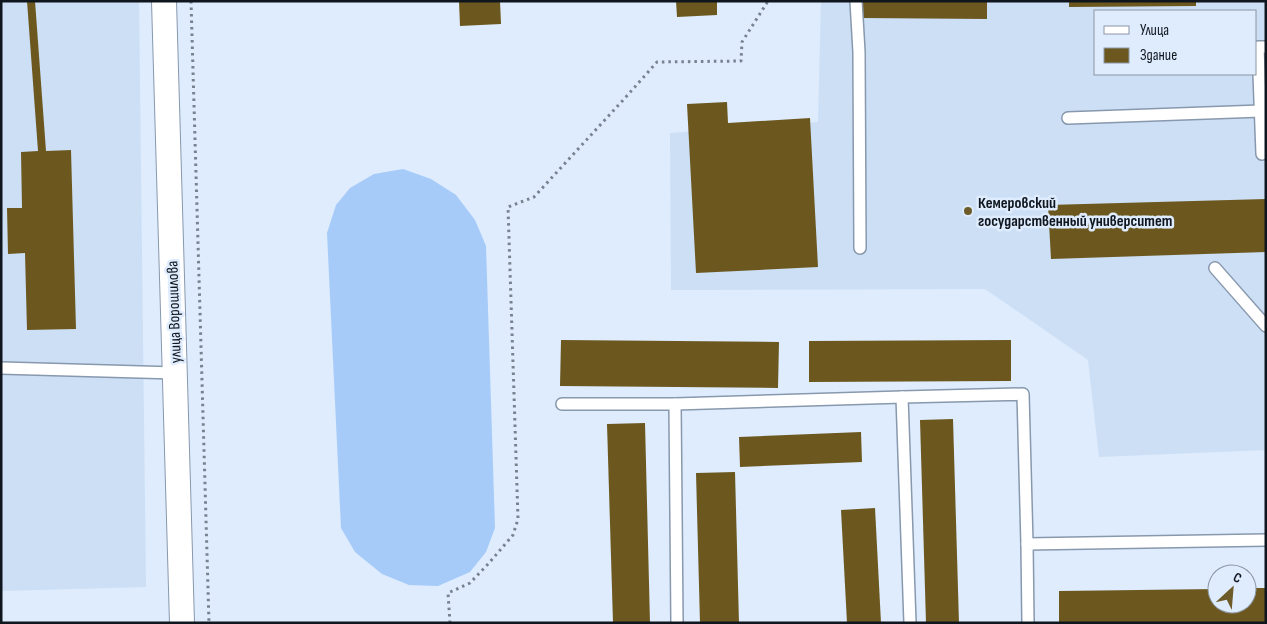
<svg xmlns="http://www.w3.org/2000/svg" width="1267" height="624" font-family="'Sofia Sans Condensed',sans-serif">
	<style>
		.built { fill: #ccdff5; fill-rule: evenodd }
		.pitch { fill: #a6cbf9 }
		.building { fill: #6c581f }
		.lines { fill: none; stroke-linecap: round; stroke-linejoin: round }
		.service-casing { stroke: #8898ad; stroke-width: 14 }
		.minor-casing { stroke: #8898ad; stroke-width: 26 }
		.path { stroke: #78828f; stroke-width: 3; stroke-dasharray: 2.5 4; stroke-linecap: butt }
		.service { stroke: #fff; stroke-width: 11 }
		.minor { stroke: #fff; stroke-width: 24 }
		.poi-dot { fill: #6d5b29; stroke: #deecfe; stroke-width: 2 }
		.labels { text-anchor: middle; stroke-width: 5; stroke-linejoin: round; paint-order: stroke }
		.poi-label { font-size: 16px; font-weight: bold; fill: #10161e; stroke: #deecfe; text-anchor: start }
		.street-label { font-size: 16px; fill: #10161e; stroke: #deecfe }
	</style>
	<rect width="100%" height="100%" fill="#deecfe"/>
	<g class="built">
		<path d="M1,1H139L146,587L1,591Z"/>
		<path d="M821,1H1266V450L1099,457L1088,360L985,289L671,290L670,133L818,122ZM1096,11H1256V74H1096Z"/>
	</g>
	<path class="pitch" d="M403,169L431,179L456,195L475,220L486,246L495,528L486,552L470,572L438,586L409,585L382,574L355,552L341,528L327,233L336,205L350,188L374,174Z"/>
	<g class="building">
		<path d="M27,1H35L46,151L71,150L76,329L27,330L25,253L8,254L7,208H22L21,152L38,151Z"/>
		<path d="M459,1H500L501,24L460,26Z"/>
		<path d="M676,1H717V15L677,17Z"/>
		<path d="M862,1H987V19L862,18Z"/>
		<path d="M1069,1H1196V6L1069,7Z"/>
		<path d="M727,102L728,123L810,118L818,267L696,273L687,104Z"/>
		<path d="M1266,199V252L1051,259L1048,205Z"/>
		<path d="M561,340L779,342L778,388L560,386Z"/>
		<path d="M1011,340V381L809,382V341Z"/>
		<path d="M953,419L959,623H926L920,420Z"/>
		<path d="M645,423L650,623H613L607,424Z"/>
		<path d="M861,432L862,462L740,467L739,437Z"/>
		<path d="M735,472L739,623H700L696,473Z"/>
		<path d="M875,508L881,623H847L841,510Z"/>
		<path d="M1247,588H1266V623H1059V591L1217,589V604H1247Z"/>
	</g>
	<g class="lines">
		<g class="service-casing">
			<g id="service">
				<path d="M856,1L859,52L860,248"/>
				<path d="M1068,118L1261,111"/>
				<path d="M1262,154L1258,47H1266"/>
				<path d="M1215,268L1266,326"/>
				<path d="M1,368L175,373"/>
				<path d="M902,397L1023,394L1027,544"/>
				<path d="M562,404H675L902,397L910,623"/>
				<path d="M675,404L677,623"/>
				<path d="M1028,623L1027,544L1266,540"/>
			</g>
		</g>
		<g class="minor-casing">
			<path id="minor" d="M164,1L182,623"/>
		</g>
		<g class="path">
			<path d="M191,1L209,623"/>
			<path d="M450,623L448,593L470,583L489,563L513,535L518,519L508,207L534,197L625,98L657,62L741,61L742,42L768,1"/>
		</g>
		<use href="#service" class="service"/>
		<use href="#minor" class="minor"/>
	</g>
	<circle class="poi-dot" cx="968" cy="211" r="5"/>
	<g class="labels">
		<g class="poi-label">
			<text x="978" y="208">Кемеровский<tspan x="978" dy="18">государственный университет</tspan></text>
		</g>
		<g class="street-label">
			<text transform="translate(173 312) rotate(-92)" y="6">улица Ворошилова</text>
		</g>
	</g>
	<rect width="1267" height="624" fill="none" stroke="#10161e" stroke-width="5"/>
	<rect x="1094" y="10" width="162" height="65" fill="#deecfe" stroke="#8c96a4"/>
	<rect x="1104" y="26" width="25" height="8" fill="#ffffff" stroke="#8c96a4"/>
	<text x="1140" y="35" font-size="15" fill="#10161e">Улица</text>
	<rect x="1104" y="48" width="25" height="15" fill="#6c581f" stroke="#8c96a4"/>
	<text x="1140" y="60" font-size="15" fill="#10161e">Здание</text>
	<g transform="translate(1232 589) rotate(26)"><circle r="24" fill="#deecfe" stroke="#8c96a4"/>
	<path d="M0-4L9 19L0 12L-9 19Z" fill="#6d5b29"/>
	<text y="-8" font-size="14" font-weight="bold" text-anchor="middle" fill="#10161e">С</text>
	</g>
</svg>
